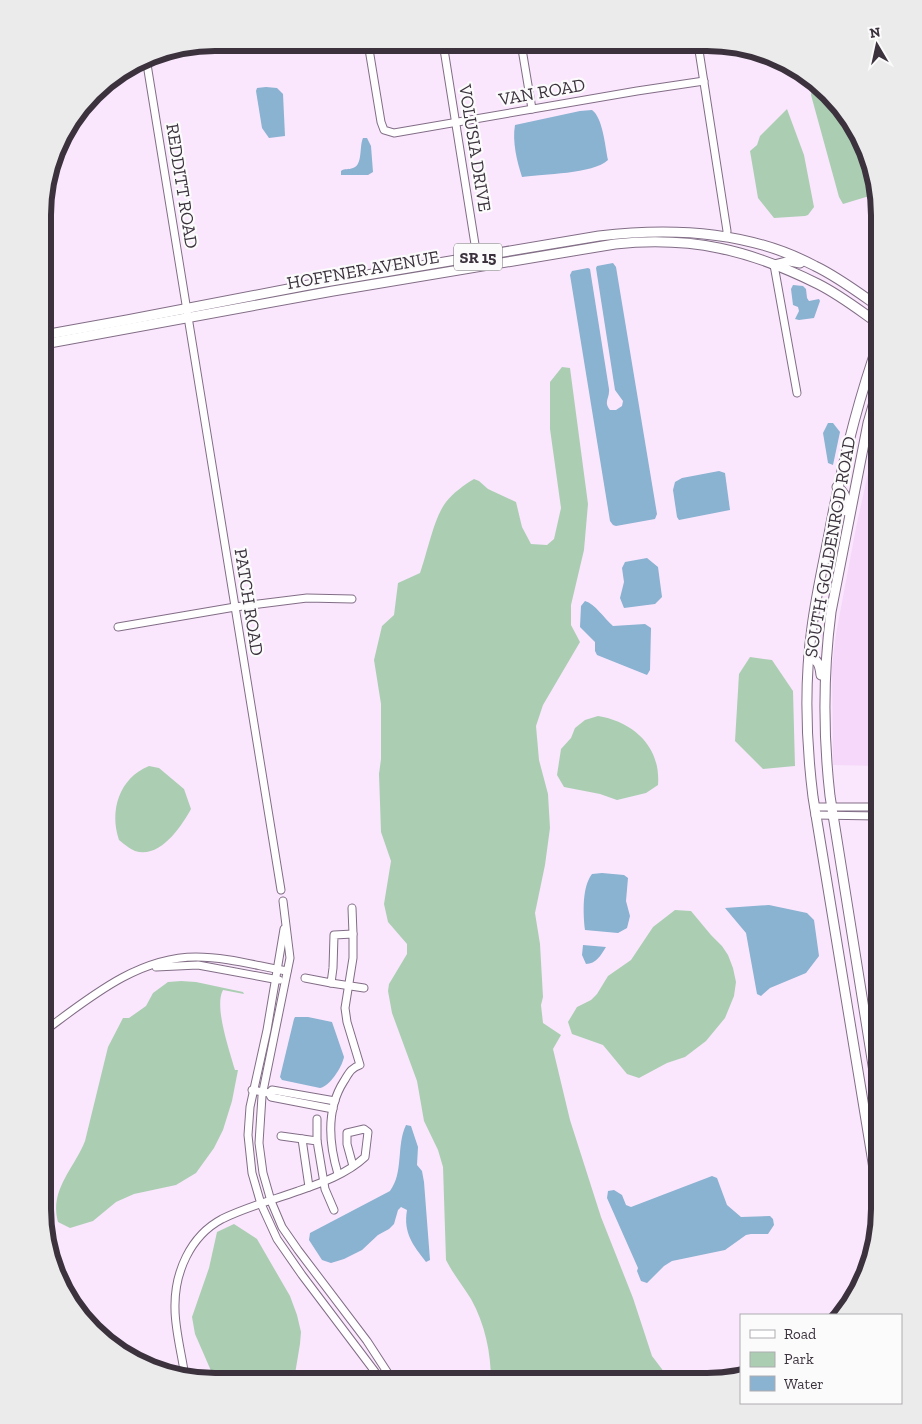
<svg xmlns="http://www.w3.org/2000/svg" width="922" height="1424" font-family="'Zilla Slab',serif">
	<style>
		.built { fill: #f6d8fa }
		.green { fill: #abceb3 }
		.water { fill: #8ab2d1 }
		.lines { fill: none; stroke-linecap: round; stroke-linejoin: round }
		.minor-casing { stroke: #826d86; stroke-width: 9 }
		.major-casing { stroke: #826d86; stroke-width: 11 }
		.minor { stroke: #fff; stroke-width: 7 }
		.major { stroke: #fff; stroke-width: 9 }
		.labels { text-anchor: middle; stroke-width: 4.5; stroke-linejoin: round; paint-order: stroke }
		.shield { fill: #fbfbfb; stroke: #756e76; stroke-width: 1 }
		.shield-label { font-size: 16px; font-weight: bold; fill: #3b323d }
		.street-label { font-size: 18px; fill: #3b323d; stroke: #fbfbfb }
		.rim { fill: none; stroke: #3b323d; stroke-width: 6 }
	</style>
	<rect width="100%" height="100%" fill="#fae7fd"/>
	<path class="built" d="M879,423V766L833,765L832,667L836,634L856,528Z"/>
	<g class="green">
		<path d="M815,83L866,149L876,197H866L843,204L839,197L811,95L812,87Z"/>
		<path d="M787,109L804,155L814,207L808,215L805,216L774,218L758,198L750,151L757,145L760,136Z"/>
		<path d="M562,367L570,368L588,504L584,550L571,605V625L580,642L543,705L536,726L539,760L548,794L550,828L545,865L535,913L540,944L543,997L541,1005L543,1023L561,1035L553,1049L570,1120L601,1217L633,1298L652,1356L671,1381H491C491,1353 485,1324 471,1299C463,1286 453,1274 446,1260L443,1167L438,1150L424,1121L417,1081L392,1013L388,991L389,984L407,954V944L388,922L384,904L391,861L381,832L379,774L381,759V704L374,660L382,626L394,615L398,583L420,573C427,554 434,517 446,502C453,493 464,485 474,479L479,481L488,489L516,502L522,527L531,544L547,545L554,539L561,508L550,429V382Z"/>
		<path d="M750,657L772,660L793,691L795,766L763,769L735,741L739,674Z"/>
		<path d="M598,716C634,722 661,747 658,785L646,793L617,800L600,794L564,787L557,775L561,749L571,738L575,728L585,720Z"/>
		<path d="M149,766L159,768L184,789L191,809C181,827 160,859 135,851C130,849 124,844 119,840C109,811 119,778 149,766Z"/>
		<path d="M675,910L691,911L711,935L722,946L728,955L733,968L736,982L734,996L725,1018L706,1041L685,1057L667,1063L639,1078L627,1074L603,1045L572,1034L568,1022L577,1007L591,1000L597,994L608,976L631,960L653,927Z"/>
		<path d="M181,981L196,982L243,992L244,994L223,990C214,1006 229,1049 234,1067L235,1070H238L232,1101L223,1130L214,1148L196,1173L176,1185L134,1194L116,1202L93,1221L70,1228L58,1222C49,1190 74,1169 85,1141L108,1047L123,1018H129L146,1006L153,993L168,982Z"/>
		<path d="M234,1224L257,1239L290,1296L297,1315L301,1332L300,1344L294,1380H215L195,1334L192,1317L209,1268L217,1232Z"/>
	</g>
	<g class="water">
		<path d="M266,87L277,88L283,94L285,136L269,138L262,128L256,91L257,88Z"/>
		<path d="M592,110C603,118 605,146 608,160C593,174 543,174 522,177C517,162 512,141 515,125L580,111Z"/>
		<path d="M363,138H367L371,146L373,172L368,175H341V171C345,168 348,170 353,168C363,165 359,147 363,138Z"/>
		<path d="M613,263L616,267L657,514L655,519L616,526L613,525L610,521L570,275L572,271L588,268L590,269L609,389C610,398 603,402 610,410H616L622,406L623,401L615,390L596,268L597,266Z"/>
		<path d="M793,285L803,286L806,289L807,298L809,301L819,299L820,301L814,318L799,320L795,319L799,311L798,307L793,305L791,289Z"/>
		<path d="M828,423H833L840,432L833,465L828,463L823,433Z"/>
		<path d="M719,471L725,473L730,510L679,520L677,517L673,490L675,482L682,478Z"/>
		<path d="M647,558L658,567L662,597L655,604L624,608L620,598L624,582L622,568L625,562Z"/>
		<path d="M585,601C595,604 604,618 613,626L645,624L651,628L650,670L647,675L597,655L595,651V642L580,627L581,606Z"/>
		<path d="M602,873L624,875L628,878L626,901L630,916L627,928L618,933L585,930C583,913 582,887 592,874Z"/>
		<path d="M769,905L807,913L814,920L819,956L806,973L770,988L761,996L757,994L746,933L725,908Z"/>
		<path d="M583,945L606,947C601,955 596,964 586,964L582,955Z"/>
		<path d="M295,1017H308L332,1022L344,1057C342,1067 330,1086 320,1088L282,1080L280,1077L294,1019Z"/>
		<path d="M406,1125L411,1126L418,1147L417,1165L422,1171L424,1182L430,1260L426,1262C413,1245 403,1233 407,1210L401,1207L398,1210L394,1224L389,1229L378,1235L362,1250L344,1259L331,1263L322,1260L309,1240L310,1233L390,1191C404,1172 396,1146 406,1125Z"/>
		<path d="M712,1176L717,1178L727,1205L741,1217L770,1216L773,1219L774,1225L768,1234H751L746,1235L725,1250L672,1261L664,1266L647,1283L641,1281L637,1271L638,1268L607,1198L608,1191L614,1190L622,1195L626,1205L631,1207Z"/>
	</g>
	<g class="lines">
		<g class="minor-casing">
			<g id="minor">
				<path d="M368,43L381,122L384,130L394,133L637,91L704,81"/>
				<path d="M443,43L477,257"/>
				<path d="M521,43L532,109"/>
				<path d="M698,44L727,231L726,237"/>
				<path d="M146,58L281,890"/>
				<path d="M774,265L797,393"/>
				<path d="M118,627L235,607L307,598L352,599"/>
				<path d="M814,807H879"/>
				<path d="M815,815L879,816"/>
				<path d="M283,901L290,958L262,1096L259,1143L263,1173L271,1201L282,1227L298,1250L367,1341L393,1381"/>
				<path d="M352,908L353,934"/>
				<path d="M284,929L267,1030L250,1107L248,1135L252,1173L261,1204L277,1239L302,1275L382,1381"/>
				<path d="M156,967L198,965L279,980"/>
				<path d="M305,978L331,983L333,968L334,935L353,934V958L345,1008L347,1022L360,1065C351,1068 349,1073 344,1081C326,1109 329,1144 338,1174"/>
				<path d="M331,983L364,988"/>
				<path d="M43,1032C88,999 137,957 196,957C227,957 257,966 287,971"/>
				<path d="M252,1090L269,1093L271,1097L333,1109"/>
				<path d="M269,1093L272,1090L335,1101"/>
				<path d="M281,1136L317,1141L325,1189L334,1210"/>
				<path d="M302,1139L309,1187"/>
				<path d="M317,1141V1119"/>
				<path d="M185,1377C182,1355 175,1330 175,1309C174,1273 190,1236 222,1219C246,1207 273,1200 298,1191C321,1183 347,1174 365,1157L368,1132L364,1129L347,1133V1144L353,1166"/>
			</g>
		</g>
		<g class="major-casing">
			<g id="major">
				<path d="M774,265L790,261L800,263"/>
				<path d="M44,335L127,320L319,283L599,236C672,227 749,231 815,266C838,277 859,293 879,307"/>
				<path d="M44,344L333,291L615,244C692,236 750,250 818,284C840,295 859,310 879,324"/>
				<path d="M837,487C846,493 848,501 846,511"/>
				<path d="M809,656C818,660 820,665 821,675"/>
				<path d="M874,1098L879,1125"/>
				<path d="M879,1103L830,796C823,734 823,674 831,612L868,423L879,385"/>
				<path d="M879,1199L813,797C806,741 804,684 812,627C816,596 823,565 829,534C841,469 857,403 879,341"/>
			</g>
		</g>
		<use href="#minor" class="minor"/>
		<use href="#major" class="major"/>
	</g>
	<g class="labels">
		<rect class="shield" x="454" y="243.5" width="48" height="27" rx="4"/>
		<g class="shield-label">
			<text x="478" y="263">SR 15</text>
		</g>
		<g class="street-label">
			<text transform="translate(542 92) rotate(-10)" y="6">VAN ROAD</text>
			<text transform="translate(475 148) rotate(81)" y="6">VOLUSIA DRIVE</text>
			<text transform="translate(182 186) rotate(81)" y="6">REDDITT ROAD</text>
			<text transform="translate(363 270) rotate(-10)" y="6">HOFFNER AVENUE</text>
			<text transform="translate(830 547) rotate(-80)" y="6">SOUTH GOLDENROD ROAD</text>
			<text transform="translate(249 602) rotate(81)" y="6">PATCH ROAD</text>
		</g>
	</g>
	<path d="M0 0H922V1424H0ZM215 51H707A164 164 0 0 1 871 215V1209A164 164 0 0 1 707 1373H215A164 164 0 0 1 51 1209V215A164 164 0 0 1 215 51Z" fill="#ecebec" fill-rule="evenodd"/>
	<path class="rim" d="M215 51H707A164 164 0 0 1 871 215V1209A164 164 0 0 1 707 1373H215A164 164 0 0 1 51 1209V215A164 164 0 0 1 215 51Z"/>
	<rect x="740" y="1314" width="162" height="90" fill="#fbfbfb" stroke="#aeabaf"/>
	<rect x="750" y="1330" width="25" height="8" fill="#ffffff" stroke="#aeabaf"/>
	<text x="784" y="1339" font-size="15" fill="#3b323d">Road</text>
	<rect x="750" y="1352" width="25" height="15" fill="#abceb3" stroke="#aeabaf"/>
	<text x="784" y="1364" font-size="15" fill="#3b323d">Park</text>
	<rect x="750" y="1376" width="25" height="15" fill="#8ab2d1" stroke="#aeabaf"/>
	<text x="784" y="1389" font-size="15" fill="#3b323d">Water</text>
	<g transform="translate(877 45) rotate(351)" stroke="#fbfbfb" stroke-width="4" paint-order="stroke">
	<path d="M0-4L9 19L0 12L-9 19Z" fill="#3b323d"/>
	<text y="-8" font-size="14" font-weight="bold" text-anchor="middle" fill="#3b323d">N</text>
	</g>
</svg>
